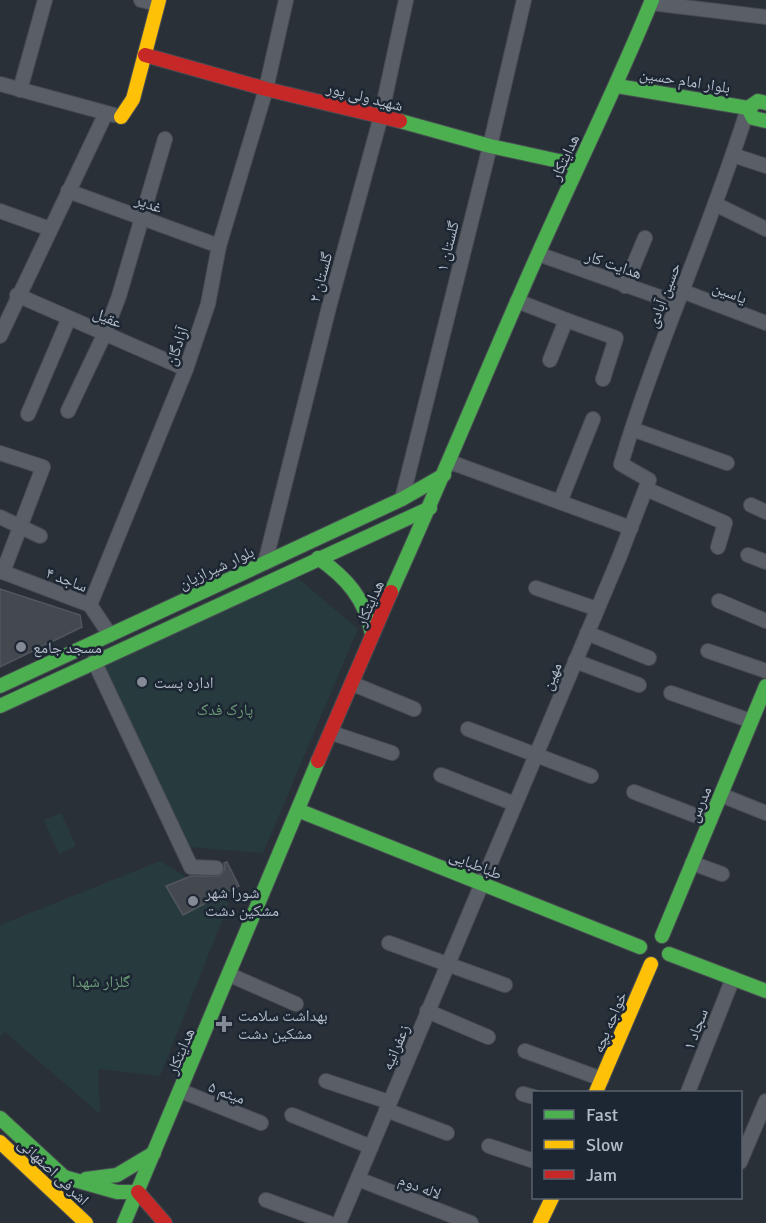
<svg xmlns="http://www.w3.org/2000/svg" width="766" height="1223" font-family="Signika,'Noto Naskh Arabic',sans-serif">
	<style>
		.green { fill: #273a3e }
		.building { fill: #444950; stroke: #52575f; stroke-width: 1.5 }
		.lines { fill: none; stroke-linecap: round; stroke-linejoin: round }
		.street-casing { stroke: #484c53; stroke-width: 16 }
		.fast-casing { stroke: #484c53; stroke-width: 16 }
		.slow-casing { stroke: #484c53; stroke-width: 16 }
		.jam-casing { stroke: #484c53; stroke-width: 16 }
		.street { stroke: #5a5e66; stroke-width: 14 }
		.fast { stroke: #4caf50; stroke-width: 14 }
		.slow { stroke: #ffc107; stroke-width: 14 }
		.jam { stroke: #c62828; stroke-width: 14 }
		.poi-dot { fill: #848b96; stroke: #1d2633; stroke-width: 2 }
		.labels { text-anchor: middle; stroke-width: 5; stroke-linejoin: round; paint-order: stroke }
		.street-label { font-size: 16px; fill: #b4bcc9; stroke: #1d2633 }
		.poi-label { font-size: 16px; fill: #b4bcc9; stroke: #1d2633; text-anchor: start }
		.park-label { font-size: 16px; fill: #6b9a76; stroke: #1d2633 }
	</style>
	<rect width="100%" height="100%" fill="#2a3038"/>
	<g class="green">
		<path d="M293,574L358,629L263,853L189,847L104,667Z"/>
		<path d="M61,813L76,846L59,854L44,820Z"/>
		<path d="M160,861L229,903L160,1076L98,1069L100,1114L5,1032L0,1037V925Z"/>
	</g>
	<g class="building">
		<path d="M0,589L80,615L82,627L0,667Z"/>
		<path d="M227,862L239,886L183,915L166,886L191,876H220L225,869L224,863Z"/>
	</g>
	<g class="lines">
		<g class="street-casing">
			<g id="street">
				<path d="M141,0L158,4"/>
				<path d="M651,3L766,17"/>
				<path d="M0,84L114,115"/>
				<path d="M20,90L45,0"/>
				<path d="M733,155L766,166"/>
				<path d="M68,191L219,246"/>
				<path d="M715,204L766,229"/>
				<path d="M0,211L50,229"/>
				<path d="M538,254L668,300L680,297"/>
				<path d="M625,286L645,238"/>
				<path d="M682,291L766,323"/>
				<path d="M17,295L186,369"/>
				<path d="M517,301L566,320L550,360"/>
				<path d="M566,320L616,338L603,379"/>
				<path d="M0,336L106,113"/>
				<path d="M68,411L105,333L119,296L165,139"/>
				<path d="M28,414L69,318"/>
				<path d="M632,429L727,463"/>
				<path d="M0,453L43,467L3,572"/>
				<path d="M450,462L631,528"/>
				<path d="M646,489L725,523L718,547"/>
				<path d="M402,499L490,146L524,0"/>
				<path d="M560,502L593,419"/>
				<path d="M751,505L766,512"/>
				<path d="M0,517L40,536"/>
				<path d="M748,555L766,562"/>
				<path d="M265,563L329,307L381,116L406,0"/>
				<path d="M0,571L90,605L110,635"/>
				<path d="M536,588L597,609"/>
				<path d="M719,601L766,621"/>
				<path d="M90,605L186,369L208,304L219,246L266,89L286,0"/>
				<path d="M587,633L649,658"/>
				<path d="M708,651L766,671"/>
				<path d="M94,661L191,867L216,868"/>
				<path d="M575,661L639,685"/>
				<path d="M353,684L414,709"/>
				<path d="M671,693L751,721"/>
				<path d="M468,729L591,776"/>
				<path d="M332,733L392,753"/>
				<path d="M441,775L515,804"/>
				<path d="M634,792L710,821"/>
				<path d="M721,795L766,813"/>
				<path d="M692,863L722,874"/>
				<path d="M389,943L505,985"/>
				<path d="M230,975L296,1004"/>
				<path d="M427,1011L488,1037"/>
				<path d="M525,1051L602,1079"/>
				<path d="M326,1081L389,1102"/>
				<path d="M181,1091L261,1123"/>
				<path d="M688,1092L733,978"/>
				<path d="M523,1094L534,1097"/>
				<path d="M386,1110L447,1133"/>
				<path d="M292,1115L371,1147"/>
				<path d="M489,1146L534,1161"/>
				<path d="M740,1162L766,1101"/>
				<path d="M358,1179L471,1223"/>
				<path d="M266,1200L329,1223"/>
				<path d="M339,1223L619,558L649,480L621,464C657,343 711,228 748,108"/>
			</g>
		</g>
		<g class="fast-casing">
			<g id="fast">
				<path d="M617,86L748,108L758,101L766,103"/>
				<path d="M748,108L753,118L766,121"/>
				<path d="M400,121L490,146L577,165"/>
				<path d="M318,558C347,578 365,599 372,634"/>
				<path d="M391,592C442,480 488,366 538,254C576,169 617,86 652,0"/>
				<path d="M0,686L402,499L444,475"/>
				<path d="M0,706L430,508"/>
				<path d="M300,811L640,947"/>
				<path d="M662,936L766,686"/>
				<path d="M669,954L766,991"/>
				<path d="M0,1118L64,1177L117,1192H138"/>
				<path d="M86,1179L117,1175L154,1153"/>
				<path d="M124,1223L318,761"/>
			</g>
		</g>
		<g class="slow-casing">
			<g id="slow">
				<path d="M121,117L133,99L159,0"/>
				<path d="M596,1092L651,964"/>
				<path d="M0,1142L86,1223"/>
				<path d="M540,1223L552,1198"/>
			</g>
		</g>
		<g class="jam-casing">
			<g id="jam">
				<path d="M145,55L266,89L400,121"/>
				<path d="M318,761L391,592"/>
				<path d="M138,1192L165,1223"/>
			</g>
		</g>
		<use href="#street" class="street"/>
		<use href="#fast" class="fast"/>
		<use href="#slow" class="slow"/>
		<use href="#jam" class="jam"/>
	</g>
	<g class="poi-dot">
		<circle cx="21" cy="647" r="6"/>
		<circle cx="142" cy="682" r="6"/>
		<circle cx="193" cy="901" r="6"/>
		<path d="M221 1015h6v6h6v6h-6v6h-6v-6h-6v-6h6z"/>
	</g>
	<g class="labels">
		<g class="street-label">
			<text transform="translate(685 80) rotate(9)" y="6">بلوار امام حسین</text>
			<text transform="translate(365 96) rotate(14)" y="6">شهید ولی پور</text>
			<text transform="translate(564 157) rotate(-65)" y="6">هدایتکار</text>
			<text transform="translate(149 203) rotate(20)" y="6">غدیر</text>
			<text transform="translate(447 246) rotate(-76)" y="6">گلستان ۱</text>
			<text transform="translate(614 264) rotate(19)" y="6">هدایت کار</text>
			<text transform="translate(320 277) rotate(-75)" y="6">گلستان ۲</text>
			<text transform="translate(730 292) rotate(21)" y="6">یاسین</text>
			<text transform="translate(663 295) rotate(-69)" y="6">حسین آبادی</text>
			<text transform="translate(108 317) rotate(23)" y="6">عقیل</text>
			<text transform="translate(176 346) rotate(-71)" y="6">آزادگان</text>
			<text transform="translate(216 567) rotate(-25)" y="6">بلوار شیرازیان</text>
			<text transform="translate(67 579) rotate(21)" y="6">ساجد ۴</text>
			<text transform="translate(369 603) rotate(-66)" y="6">هدایتکار</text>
			<text transform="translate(551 676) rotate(-67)" y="6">مهین</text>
			<text transform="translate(699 804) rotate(-67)" y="6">مدرس</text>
			<text transform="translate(476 864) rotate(22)" y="6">طباطبایی</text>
			<text transform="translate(609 1022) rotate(-67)" y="6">خواجه بچه</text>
			<text transform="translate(695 1029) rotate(-69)" y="6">سجاد ۱</text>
			<text transform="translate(395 1047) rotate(-67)" y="6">زعفرانیه</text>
			<text transform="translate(180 1051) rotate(-67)" y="6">هدایتکار</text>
			<text transform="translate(227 1092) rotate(21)" y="6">میثم ۵</text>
			<text transform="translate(54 1171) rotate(43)" y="6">اشرفی اصفهانی</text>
			<text transform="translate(420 1186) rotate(21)" y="6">لاله دوم</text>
		</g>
		<g class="poi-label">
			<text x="33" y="653">مسجد جامع</text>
			<text x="154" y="688">اداره پست</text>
			<text x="205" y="898">شورا شهر<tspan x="205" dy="18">مشکین دشت</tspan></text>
			<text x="238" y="1021">بهداشت سلامت<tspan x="238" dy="18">مشکین دشت</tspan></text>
		</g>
		<g class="park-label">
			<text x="225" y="715">پارک فدک</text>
			<text x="101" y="987">گلزار شهدا</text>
		</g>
	</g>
	<rect x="532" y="1091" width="210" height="108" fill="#1d2633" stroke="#59626f" stroke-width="1.5"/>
	<rect x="544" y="1110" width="30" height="9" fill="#4caf50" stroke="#59626f" stroke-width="1.5"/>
	<text x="586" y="1121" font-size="18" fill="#b4bcc9">Fast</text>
	<rect x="544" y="1140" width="30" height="9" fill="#ffc107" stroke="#59626f" stroke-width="1.5"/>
	<text x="586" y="1151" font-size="18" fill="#b4bcc9">Slow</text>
	<rect x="544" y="1170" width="30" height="9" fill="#c62828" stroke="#59626f" stroke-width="1.5"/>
	<text x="586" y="1181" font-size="18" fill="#b4bcc9">Jam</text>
</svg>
